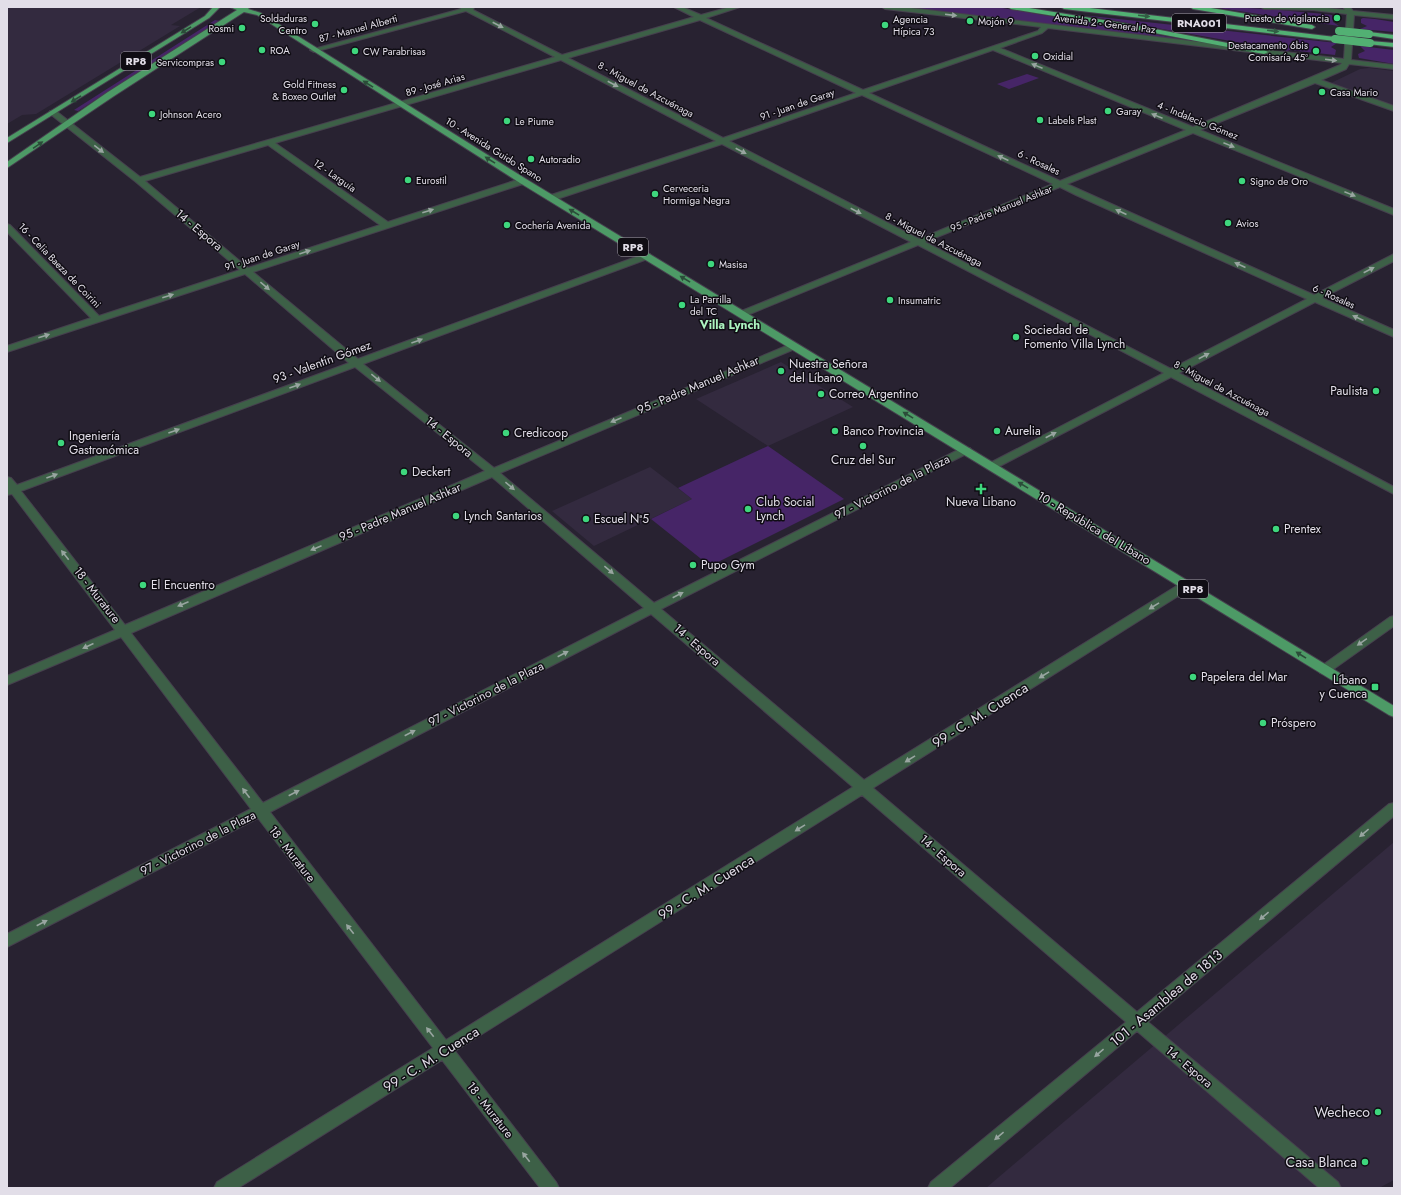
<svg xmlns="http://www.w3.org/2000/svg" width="1401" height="1195" font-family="Jost,sans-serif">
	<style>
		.built { fill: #332a3f }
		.green { fill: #462567 }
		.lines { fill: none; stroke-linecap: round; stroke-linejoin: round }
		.minor-casing { stroke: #46404e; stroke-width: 2 }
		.major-casing { stroke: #46404e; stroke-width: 2 }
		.highway-casing { stroke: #46404e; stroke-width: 2 }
		.minor { fill: #3d6047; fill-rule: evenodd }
		.major { fill: #4d9a66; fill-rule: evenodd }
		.highway { fill: #52b073; fill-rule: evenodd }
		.highway-bridge-casing { stroke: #46404e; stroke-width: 8; stroke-linecap: butt }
		.highway-bridge { stroke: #52b073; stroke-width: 8 }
		.oneway { fill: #98a5a0 }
		.oneway2 { fill: #315e44 }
		.oneway3 { fill: #2b4c39 }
		.poi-dot { fill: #3ed77d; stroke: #100d14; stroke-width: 1.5 }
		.labels { text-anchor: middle; stroke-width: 3; stroke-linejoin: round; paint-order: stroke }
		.far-poi-label { font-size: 10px; fill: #e2dee8; stroke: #100d14; text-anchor: start }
		.far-street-label { font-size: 10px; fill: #e2dee8; stroke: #100d14 }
		.shield { fill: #100d14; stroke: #a39fa8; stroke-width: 1 }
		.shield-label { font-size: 11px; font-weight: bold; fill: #e2dee8 }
		.street-label { font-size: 12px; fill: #e2dee8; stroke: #100d14 }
		.far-quarter-label { font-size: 12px; font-weight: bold; fill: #acf4c0; stroke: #100d14 }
		.poi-label { font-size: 12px; fill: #e2dee8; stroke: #100d14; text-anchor: start }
		.near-street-label { font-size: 14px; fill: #e2dee8; stroke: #100d14 }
		.near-poi-label { font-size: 14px; fill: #e2dee8; stroke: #100d14; text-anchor: end }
	</style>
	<rect width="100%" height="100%" fill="#282231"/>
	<g class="built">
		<path d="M7,7H201L171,25L180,26L36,114L22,115L7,124Z"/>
		<path d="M1369,68L1394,71V105L1331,83L1360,69Z"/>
		<path d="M781,362L853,407L768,446L696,399Z"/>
		<path d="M650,467L692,499L594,546L552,511Z"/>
		<path d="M1394,842V1180L1379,1188H986Z"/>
	</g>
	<g class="green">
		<path d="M906,7H997L1181,39V40Z"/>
		<path d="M1212,7C1252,7 1293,11 1332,15L1333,22L1339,26Z"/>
		<path d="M1088,16H1091L1337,43L1331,47L1336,50L1335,55L1289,50L1288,51Z"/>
		<path d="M1363,18L1375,19L1394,22V32L1360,29L1367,26L1361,23V19Z"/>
		<path d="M215,20L220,21L78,111L74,110Z"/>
		<path d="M1360,46L1394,50V64L1359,58L1358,54L1365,51Z"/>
		<path d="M1027,74L1039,78L1009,89L997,84Z"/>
		<path d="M768,446L844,499L710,566L651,519L692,499L678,488Z"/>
	</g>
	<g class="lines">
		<g class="minor-casing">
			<g id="minor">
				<path d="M460,7H474L473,10L562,55L694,17L674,7H682L701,15L730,7H740L706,18L863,90L1038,31L1041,27L885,9L882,7H902L1344,59L1347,14L1313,10L1264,9L1261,7H1320L1345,10L1343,7H1350L1353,11L1394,15V19L1354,15L1351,60L1394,65V69L1349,64L1346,69L1321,80L1394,106V111L1315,83L1200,130L1394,209V215L1193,133L1067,184L1314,295L1394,254V261L1322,298L1394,330V337L1315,302L1179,373L1394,487V494L1171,377L996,468H988L987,466L988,464L1164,373L918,245L745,316H739L737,314L739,312L911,242L722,144L554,200H548L547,198L548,196L716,141L561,60L275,143L388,222L520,179H523L527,181L526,183L253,272L358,359L644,254H650L651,256L650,258L363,364L494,468L791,344H797L799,346L797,348L500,473L654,603L962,448H970L971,450L970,452L661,609L864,780L1183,582H1191L1193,585L1191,588L873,788L1137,1012L1389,804L1394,803V816L1148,1022L1338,1182L1341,1188H1319L1137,1031L950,1188H928L931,1182L1126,1022L862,795L455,1051L556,1182L559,1188H540L442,1060L238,1188H214L217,1182L433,1048L258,818L7,947V934L251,809L121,637L7,685V676L115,630L12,494L7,495V477L11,478L17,485L349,363L245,274L7,352V346L91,318L7,232V224L10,225L99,316L240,270L136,182L49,113L50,111H56L140,177L555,57L466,11L314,52L310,50L461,9ZM700,20L856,93L723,138L568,58ZM1048,28L1342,63L1340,65L1193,127L1000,48L1042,33ZM993,50L1186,130L1060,181L869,93ZM862,95L1053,184L919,239L729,141ZM268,145L380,225L248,268L145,181ZM1060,187L1076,195L1307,299L1171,369L925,242ZM355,367L485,471L125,625L21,491ZM492,477L644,608L263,803L131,633ZM651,614L853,787L446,1040L270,812Z"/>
				<path d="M1394,616V626L1328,673L1324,674L1320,673L1318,670L1320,667L1390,617Z"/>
			</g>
		</g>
		<g class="major-casing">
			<g id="major">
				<path d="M213,7H220L209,18L7,143V138L205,16Z"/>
				<path d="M230,7H250L248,9L261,13L526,179L1394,706V717L1389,715L520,183L257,15L244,12L114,96L7,168V162L108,92L237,10Z"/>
			</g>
		</g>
		<g class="highway-casing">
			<g id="highway">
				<path d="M1008,7H1023L1134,25L1264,50L1268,52L1264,54L1134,29L1011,9Z"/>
				<path d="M1061,7H1081L1335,37L1338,39L1335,41L1064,9Z"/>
				<path d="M1190,7H1205L1312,25L1315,27L1312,29L1193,9Z"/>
				<path d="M1369,32L1394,35V39L1367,35L1366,34Z"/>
				<path d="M1370,41L1394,43V47L1368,44V42Z"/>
			</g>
		</g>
		<use href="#minor" class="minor"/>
		<use href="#major" class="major"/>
		<use href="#highway" class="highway"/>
		<g class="highway-bridge-casing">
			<g id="highway-bridge">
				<path d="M1339,31L1369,34"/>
				<path d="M1335,39L1370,43"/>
			</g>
		</g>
		<use href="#highway-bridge" class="highway-bridge"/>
	</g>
	<defs><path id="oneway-solid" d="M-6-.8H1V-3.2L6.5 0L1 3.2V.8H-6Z"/></defs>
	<g class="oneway">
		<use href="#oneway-solid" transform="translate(951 15) rotate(7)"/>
		<use href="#oneway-solid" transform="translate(498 25) rotate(27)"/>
		<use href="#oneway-solid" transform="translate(1331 60) rotate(7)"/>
		<use href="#oneway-solid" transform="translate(1037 66) rotate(-158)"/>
		<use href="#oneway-solid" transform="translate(613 84) rotate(28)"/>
		<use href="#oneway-solid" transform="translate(1157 116) rotate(-158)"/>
		<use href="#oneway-solid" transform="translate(1229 145) rotate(22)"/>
		<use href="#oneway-solid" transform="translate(99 149) rotate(38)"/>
		<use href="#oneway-solid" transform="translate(741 151) rotate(27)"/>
		<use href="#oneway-solid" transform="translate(1003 158) rotate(-155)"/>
		<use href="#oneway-solid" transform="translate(1350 194) rotate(22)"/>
		<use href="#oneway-solid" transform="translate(428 211) rotate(-18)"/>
		<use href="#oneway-solid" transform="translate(856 211) rotate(27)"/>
		<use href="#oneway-solid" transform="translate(1121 212) rotate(-156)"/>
		<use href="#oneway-solid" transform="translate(305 252) rotate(-19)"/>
		<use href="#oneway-solid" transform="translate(1240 265) rotate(-156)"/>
		<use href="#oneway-solid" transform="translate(1369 270) rotate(-27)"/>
		<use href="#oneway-solid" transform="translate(265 286) rotate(40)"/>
		<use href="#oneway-solid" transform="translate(168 296) rotate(-18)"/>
		<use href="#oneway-solid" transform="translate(1358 318) rotate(-156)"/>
		<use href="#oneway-solid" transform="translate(44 336) rotate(-18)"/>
		<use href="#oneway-solid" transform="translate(417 341) rotate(-20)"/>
		<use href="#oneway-solid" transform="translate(1204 356) rotate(-28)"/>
		<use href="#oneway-solid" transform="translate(376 378) rotate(39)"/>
		<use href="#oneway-solid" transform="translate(295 386) rotate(-20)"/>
		<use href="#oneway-solid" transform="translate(616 420) rotate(157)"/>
		<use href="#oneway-solid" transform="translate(174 431) rotate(-20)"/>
		<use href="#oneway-solid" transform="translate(1051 435) rotate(-27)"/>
		<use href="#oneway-solid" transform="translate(52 476) rotate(-20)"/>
		<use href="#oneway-solid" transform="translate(510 486) rotate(40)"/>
		<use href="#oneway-solid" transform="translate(316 548) rotate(157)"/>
		<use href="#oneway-solid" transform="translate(65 555) rotate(-128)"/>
		<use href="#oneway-solid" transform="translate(609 570) rotate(40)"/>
		<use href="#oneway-solid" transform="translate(678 595) rotate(-27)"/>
		<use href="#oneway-solid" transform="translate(183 604) rotate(157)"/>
		<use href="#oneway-solid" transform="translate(1154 606) rotate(148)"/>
		<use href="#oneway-solid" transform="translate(1362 642) rotate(145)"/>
		<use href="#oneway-solid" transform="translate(88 646) rotate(156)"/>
		<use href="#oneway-solid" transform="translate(563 654) rotate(-27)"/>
		<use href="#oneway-solid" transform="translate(1044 675) rotate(148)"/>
		<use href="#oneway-solid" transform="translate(410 733) rotate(-27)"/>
		<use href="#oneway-solid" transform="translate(910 759) rotate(148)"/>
		<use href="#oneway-solid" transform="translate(246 793) rotate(-127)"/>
		<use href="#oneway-solid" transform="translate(294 793) rotate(-27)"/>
		<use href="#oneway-solid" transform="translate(800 828) rotate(148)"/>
		<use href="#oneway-solid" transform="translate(1364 833) rotate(140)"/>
		<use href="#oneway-solid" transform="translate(1264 916) rotate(140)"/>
		<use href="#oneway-solid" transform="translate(42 923) rotate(-27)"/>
		<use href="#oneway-solid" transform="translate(350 929) rotate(-128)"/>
		<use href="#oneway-solid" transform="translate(430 1032) rotate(-128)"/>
		<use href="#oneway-solid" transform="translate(1099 1053) rotate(140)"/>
		<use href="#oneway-solid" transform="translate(999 1136) rotate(140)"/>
		<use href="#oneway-solid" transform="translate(526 1157) rotate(-128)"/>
	</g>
	<g class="oneway2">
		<use href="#oneway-solid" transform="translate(1144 16) rotate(7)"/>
		<use href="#oneway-solid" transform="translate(1273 31) rotate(7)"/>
	</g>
	<g class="oneway3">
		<use href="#oneway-solid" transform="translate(186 30) rotate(148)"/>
		<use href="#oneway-solid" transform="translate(368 84) rotate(-148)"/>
		<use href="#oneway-solid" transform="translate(76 99) rotate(148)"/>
		<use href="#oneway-solid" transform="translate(38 145) rotate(-34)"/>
		<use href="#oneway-solid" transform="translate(490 160) rotate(-148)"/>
		<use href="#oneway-solid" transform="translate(574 212) rotate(-149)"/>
		<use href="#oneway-solid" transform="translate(685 279) rotate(-149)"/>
		<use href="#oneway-solid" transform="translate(908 415) rotate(-149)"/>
		<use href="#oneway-solid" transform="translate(1023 485) rotate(-149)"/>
		<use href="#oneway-solid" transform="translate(1301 655) rotate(-148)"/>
	</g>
	<g class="poi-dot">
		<circle cx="1337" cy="18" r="4"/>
		<circle cx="970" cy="21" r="4"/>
		<circle cx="315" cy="24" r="4"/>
		<circle cx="885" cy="25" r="4"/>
		<circle cx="242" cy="28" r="4"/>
		<circle cx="262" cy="50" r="4"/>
		<circle cx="355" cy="51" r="4"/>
		<circle cx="1316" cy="51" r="4"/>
		<circle cx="1035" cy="56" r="4"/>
		<circle cx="222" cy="62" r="4"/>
		<circle cx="344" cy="90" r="4"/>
		<circle cx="1322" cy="92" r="4"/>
		<circle cx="1108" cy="111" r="4"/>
		<circle cx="152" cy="114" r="4"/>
		<circle cx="1040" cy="120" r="4"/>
		<circle cx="507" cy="121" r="4"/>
		<circle cx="531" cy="159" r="4"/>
		<circle cx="408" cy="180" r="4"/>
		<circle cx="1242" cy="181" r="4"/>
		<circle cx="655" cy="194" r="4"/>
		<circle cx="1228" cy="223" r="4"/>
		<circle cx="507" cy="225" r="4"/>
		<circle cx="711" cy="264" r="4"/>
		<circle cx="890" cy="300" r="4"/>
		<circle cx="682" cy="305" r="4"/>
		<circle cx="1016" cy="337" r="4"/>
		<circle cx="781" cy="371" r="4"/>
		<circle cx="1376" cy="391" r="4"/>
		<circle cx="821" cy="394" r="4"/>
		<circle cx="835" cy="431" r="4"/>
		<circle cx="997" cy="431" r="4"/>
		<circle cx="506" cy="433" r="4"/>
		<circle cx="61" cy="443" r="4"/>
		<circle cx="863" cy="446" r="4"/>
		<circle cx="404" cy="472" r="4"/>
		<path d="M979 483h4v4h4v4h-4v4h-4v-4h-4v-4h4z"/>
		<circle cx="748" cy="509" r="4"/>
		<circle cx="456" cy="516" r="4"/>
		<circle cx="586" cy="519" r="4"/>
		<circle cx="1276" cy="529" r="4"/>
		<circle cx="693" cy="565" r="4"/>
		<circle cx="143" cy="585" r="4"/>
		<circle cx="1193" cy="677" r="4"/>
		<rect x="1371" y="683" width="8" height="8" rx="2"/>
		<circle cx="1263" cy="723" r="4"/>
		<circle cx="1378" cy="1112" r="4"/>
		<circle cx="1365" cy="1162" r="4"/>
	</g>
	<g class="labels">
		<g class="far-poi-label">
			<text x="307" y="22" text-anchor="end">Soldaduras<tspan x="307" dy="12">Centro</tspan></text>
			<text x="1329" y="22" text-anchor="end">Puesto de vigilancia</text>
			<text x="893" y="23">Agencia<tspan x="893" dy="12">Hípica 73</tspan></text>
			<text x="978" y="25">Mojón 9</text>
			<text x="234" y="32" text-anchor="end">Rosmi</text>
			<text x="1308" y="49" text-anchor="end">Destacamento 6bis<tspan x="1308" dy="12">Comisaría 45º</tspan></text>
			<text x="270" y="54">ROA</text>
			<text x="363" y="55">CW Parabrisas</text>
			<text x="1043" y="60">Oxidial</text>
			<text x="214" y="66" text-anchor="end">Servicompras</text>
			<text x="336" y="88" text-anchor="end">Gold Fitness<tspan x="336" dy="12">&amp; Boxeo Outlet</tspan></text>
			<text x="1330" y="96">Casa Mario</text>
			<text x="1116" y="115">Garay</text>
			<text x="160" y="118">Johnson Acero</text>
			<text x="1048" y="124">Labels Plast</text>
			<text x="515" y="125">Le Piume</text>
			<text x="539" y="163">Autoradio</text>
			<text x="416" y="184">Eurostil</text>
			<text x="1250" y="185">Signo de Oro</text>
			<text x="663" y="192">Cerveceria<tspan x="663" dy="12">Hormiga Negra</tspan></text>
			<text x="1236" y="227">Avios</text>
			<text x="515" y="229">Cochería Avenida</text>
			<text x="719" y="268">Masisa</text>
			<text x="690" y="303">La Parrilla<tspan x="690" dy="12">del TC</tspan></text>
			<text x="898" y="304">Insumatric</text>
		</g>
		<g class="far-street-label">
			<text transform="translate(1105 23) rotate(7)" y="4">Avenida 2 - General Paz</text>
			<text transform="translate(358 28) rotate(-15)" y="4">87 - Manuel Alberti</text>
			<text transform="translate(435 84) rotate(-16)" y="4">89 - José Arias</text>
			<text transform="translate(646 89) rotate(28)" y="4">8 - Miguel de Azcuénaga</text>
			<text transform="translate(797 104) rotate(-19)" y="4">91 - Juan de Garay</text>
			<text transform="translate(1198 120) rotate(22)" y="4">4 - Indalecio Gómez</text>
			<text transform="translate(494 149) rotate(32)" y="4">10 - Avenida Guido Spano</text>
			<text transform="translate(1039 162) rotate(25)" y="4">6 - Rosales</text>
			<text transform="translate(335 175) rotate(35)" y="4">12 - Larguía</text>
			<text transform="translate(1001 208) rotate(-22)" y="4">95 - Padre Manuel Ashkar</text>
			<text transform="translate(934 239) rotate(27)" y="4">8 - Miguel de Azcuénaga</text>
			<text transform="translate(262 255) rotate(-18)" y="4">91 - Juan de Garay</text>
			<text transform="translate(60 265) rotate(46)" y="4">16 - Celia Baeza de Coirini</text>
			<text transform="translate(1334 296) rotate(24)" y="4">6 - Rosales</text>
			<text transform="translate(1222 388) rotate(28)" y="4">8 - Miguel de Azcuénaga</text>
		</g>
		<g class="shield">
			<rect x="1172" y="14" width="54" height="18" rx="3"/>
			<rect x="121" y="52" width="30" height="18" rx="3"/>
			<rect x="618" y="238" width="30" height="18" rx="3"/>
			<rect x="1178" y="580" width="30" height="18" rx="3"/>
		</g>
		<g class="shield-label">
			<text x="1199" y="27">RNA001</text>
			<text x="136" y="65">RP8</text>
			<text x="633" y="251">RP8</text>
			<text x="1193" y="593">RP8</text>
		</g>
		<g class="street-label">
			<text transform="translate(199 230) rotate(40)" y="4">14 - Espora</text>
			<text transform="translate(322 362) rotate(-20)" y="4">93 - Valentín Gómez</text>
			<text transform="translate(698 385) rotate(-23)" y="4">95 - Padre Manuel Ashkar</text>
			<text transform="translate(449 437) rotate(39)" y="4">14 - Espora</text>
			<text transform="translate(892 487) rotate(-27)" y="4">97 - Victorino de la Plaza</text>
			<text transform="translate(400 512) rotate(-23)" y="4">95 - Padre Manuel Ashkar</text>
			<text transform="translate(1094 528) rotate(31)" y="4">10 - República del Líbano</text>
			<text transform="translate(97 595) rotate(52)" y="4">18 - Murature</text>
			<text transform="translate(697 645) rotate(41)" y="4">14 - Espora</text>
			<text transform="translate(486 694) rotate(-27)" y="4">97 - Victorino de la Plaza</text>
			<text transform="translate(198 843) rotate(-27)" y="4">97 - Victorino de la Plaza</text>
			<text transform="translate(292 854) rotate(52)" y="4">18 - Murature</text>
			<text transform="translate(943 856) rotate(41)" y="4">14 - Espora</text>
			<text transform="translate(1189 1067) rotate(40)" y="4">14 - Espora</text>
			<text transform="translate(490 1110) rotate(52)" y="4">18 - Murature</text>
		</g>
		<g class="far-quarter-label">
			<text x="730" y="329">Villa Lynch</text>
		</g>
		<g class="poi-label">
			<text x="1024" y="334">Sociedad de<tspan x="1024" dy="14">Fomento Villa Lynch</tspan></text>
			<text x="789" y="368">Nuestra Señora<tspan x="789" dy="14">del Líbano</tspan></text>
			<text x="1368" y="395" text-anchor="end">Paulista</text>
			<text x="829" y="398">Correo Argentino</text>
			<text x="843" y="435">Banco Provincia</text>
			<text x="1005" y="435">Aurelia</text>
			<text x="514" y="437">Credicoop</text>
			<text x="69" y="440">Ingeniería<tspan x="69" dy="14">Gastronómica</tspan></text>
			<text x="863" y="464" text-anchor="middle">Cruz del Sur</text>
			<text x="412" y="476">Deckert</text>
			<text x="756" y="506">Club Social<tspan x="756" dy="14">Lynch</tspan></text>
			<text x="981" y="506" text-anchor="middle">Nueva Libano</text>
			<text x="464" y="520">Lynch Santarios</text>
			<text x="594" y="523">Escuel Nª5</text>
			<text x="1284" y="533">Prentex</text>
			<text x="701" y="569">Pupo Gym</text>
			<text x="151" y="589">El Encuentro</text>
			<text x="1201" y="681">Papelera del Mar</text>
			<text x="1367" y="684" text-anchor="end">Líbano<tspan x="1367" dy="14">y Cuenca</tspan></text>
			<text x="1271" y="727">Próspero</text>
		</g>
		<g class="near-street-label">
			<text transform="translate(980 715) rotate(-32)" y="5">99 - C. M. Cuenca</text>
			<text transform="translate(706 887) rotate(-32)" y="5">99 - C. M. Cuenca</text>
			<text transform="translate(1166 998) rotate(-40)" y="5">101 - Asamblea de 1813</text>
			<text transform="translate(431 1059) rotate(-32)" y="5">99 - C. M. Cuenca</text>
		</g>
		<g class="near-poi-label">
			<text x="1370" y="1117">Wecheco</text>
			<text x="1357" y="1167">Casa Blanca</text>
		</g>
	</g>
	<rect width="1401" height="1195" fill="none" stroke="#e2dee8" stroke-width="16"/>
</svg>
